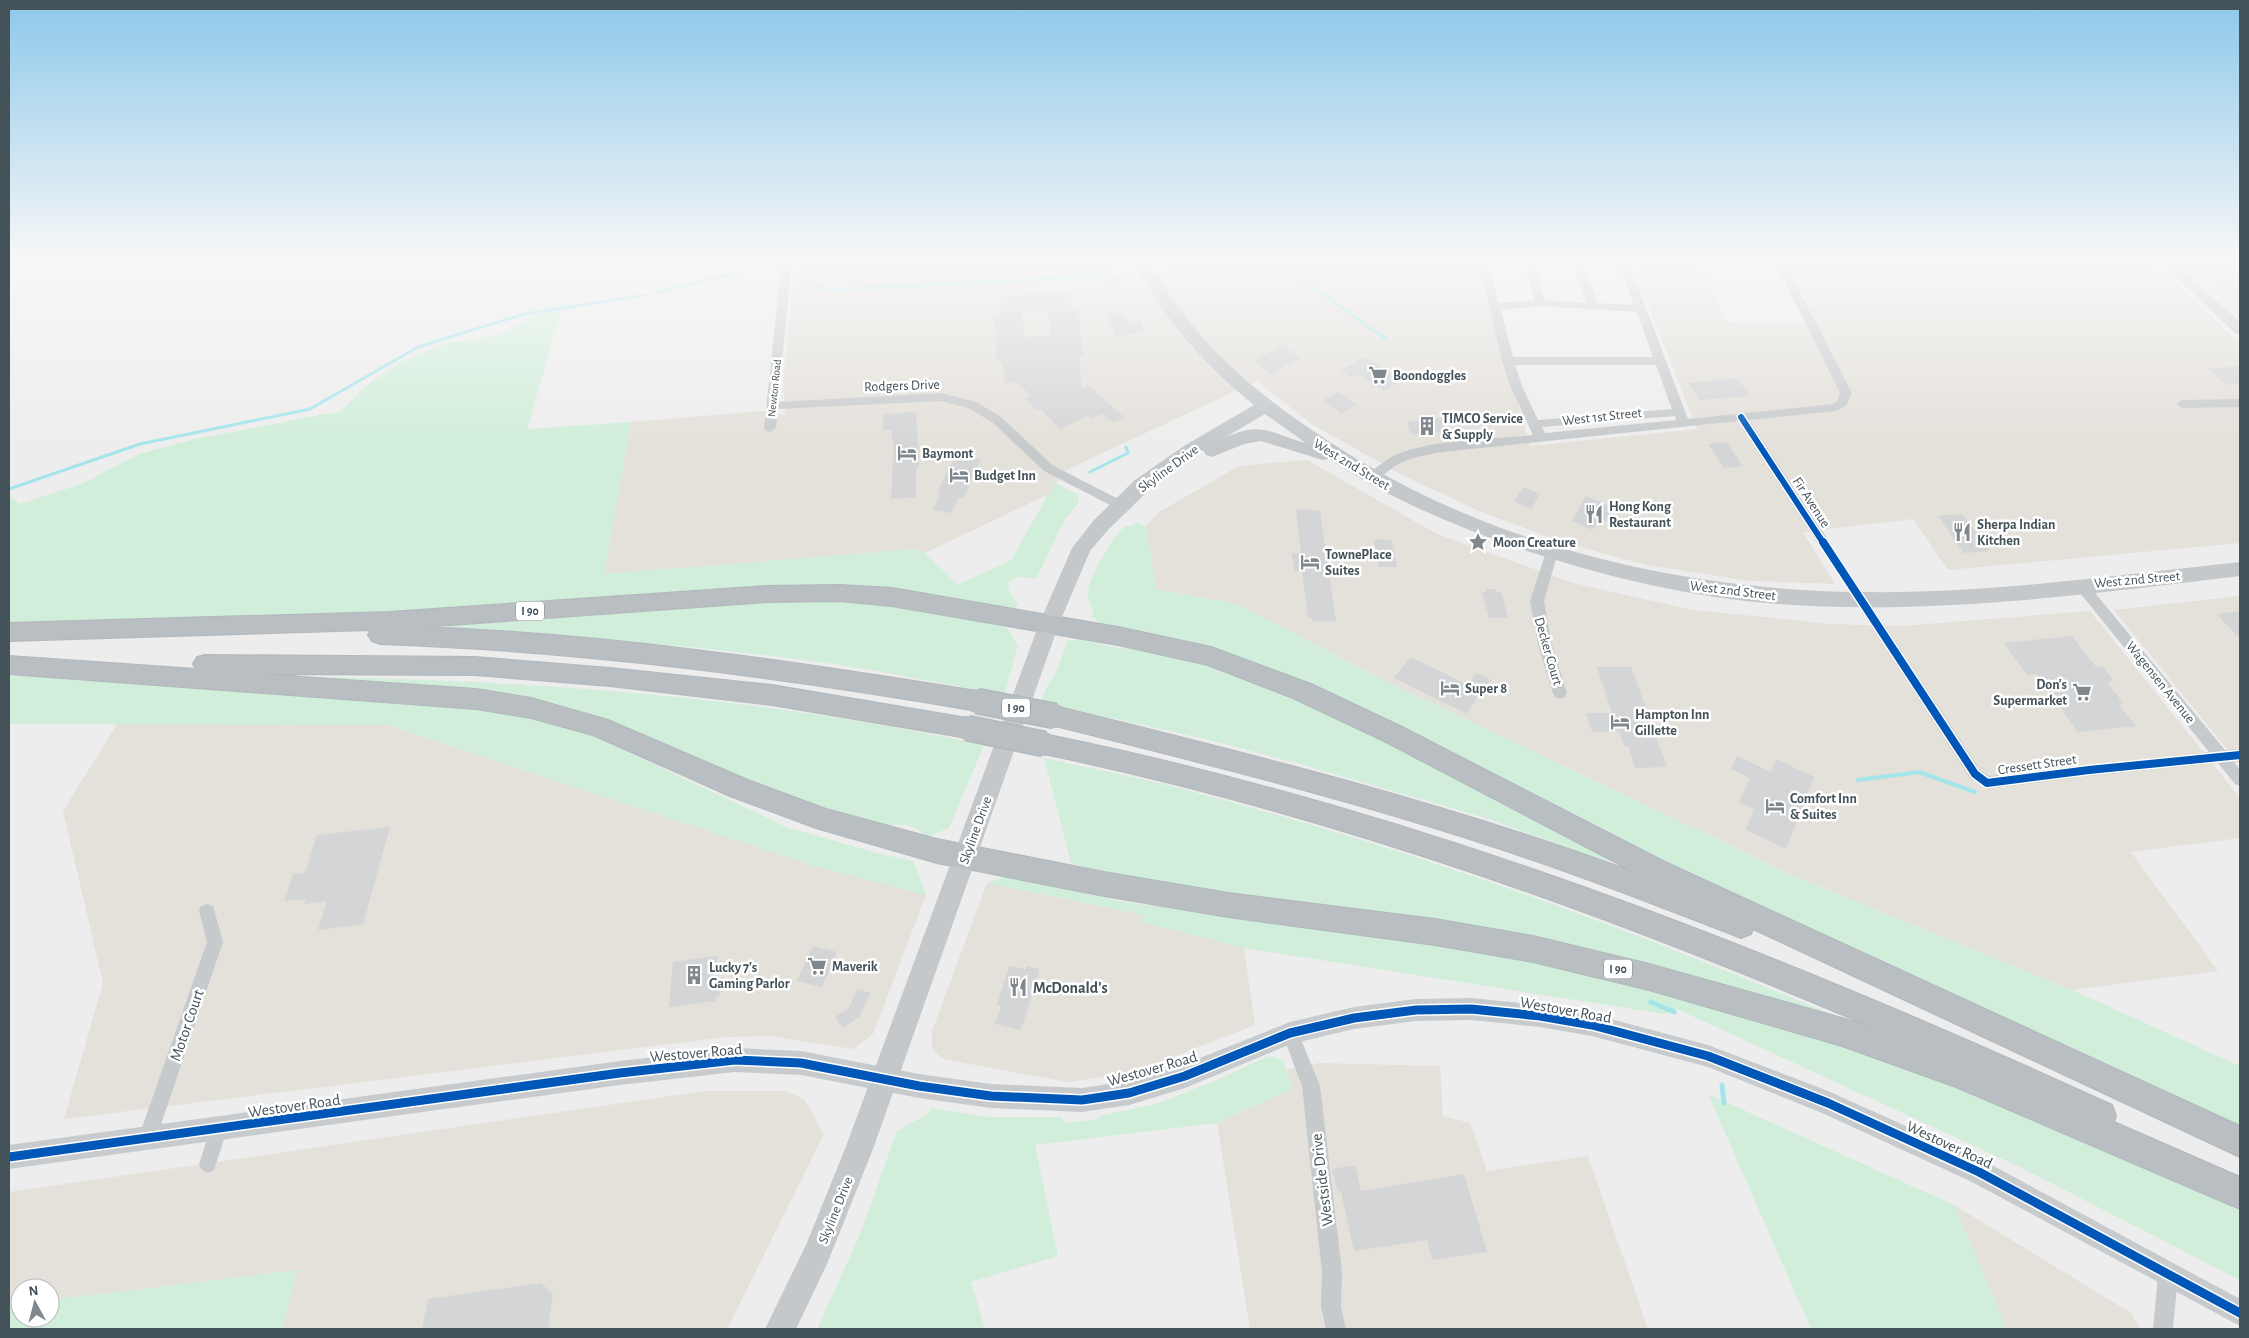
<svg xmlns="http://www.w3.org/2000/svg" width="2249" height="1338" font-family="'Alegreya Sans',sans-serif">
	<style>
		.commercial { fill: #e4e0da }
		.green { fill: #d0eed9 }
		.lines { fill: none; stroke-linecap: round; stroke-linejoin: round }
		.stream-far2 { stroke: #a4e5ec; stroke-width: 3 }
		.stream-far1 { stroke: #a4e5ec; stroke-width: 4 }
		.stream { stroke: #a4e5ec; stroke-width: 5 }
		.building { fill: #d4d5d6; fill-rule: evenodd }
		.highway-casing { stroke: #b2b8bd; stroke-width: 2 }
		.street { fill: #c7cacc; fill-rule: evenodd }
		.secondary { fill: #c7cbce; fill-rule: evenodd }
		.primary { fill: #c4c8ca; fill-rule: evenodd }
		.highway { fill: #b8bec2; fill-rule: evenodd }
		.highway-bridge-casing { stroke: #b2b8bd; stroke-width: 27; stroke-linecap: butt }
		.highway-bridge { stroke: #b8bec2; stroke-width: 24 }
		.cycleway-far2-casing { stroke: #fff; stroke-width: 9 }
		.cycleway-far1-casing { stroke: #fff; stroke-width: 11 }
		.cycleway-casing { stroke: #fff; stroke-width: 12 }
		.cycleway-far2 { stroke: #0057b8; stroke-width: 6 }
		.cycleway-far1 { stroke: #0057b8; stroke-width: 8 }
		.cycleway { stroke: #0057b8; stroke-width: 9 }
		.labels { text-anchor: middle; stroke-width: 5; stroke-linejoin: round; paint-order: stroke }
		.far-street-label { font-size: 11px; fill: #44525a; stroke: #fff }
		.shield { fill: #fff; stroke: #7c868c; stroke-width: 1 }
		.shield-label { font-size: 12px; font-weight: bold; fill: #44525a }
		.poi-label { font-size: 14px; font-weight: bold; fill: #44525a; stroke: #fff; text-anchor: start }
		.street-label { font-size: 14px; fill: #44525a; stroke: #fff }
		.near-poi-label { font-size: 16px; font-weight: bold; fill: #44525a; stroke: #fff; text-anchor: start }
		.near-street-label { font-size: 16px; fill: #44525a; stroke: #fff }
	</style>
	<rect width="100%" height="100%" fill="#eeeded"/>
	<g class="commercial">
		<path d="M795,258H1108L1115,276L1170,274L1162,258H1477L1530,446L1697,429L1630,258H1698L1727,322L1817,323L1785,258H2148L2240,344V543L1948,570L1913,519L1803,532L1835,584L1750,581L1647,565L1565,543L1479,511L1404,476L1310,423L1257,381L1064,471L1049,494L925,553L915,549L604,574L631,422L761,411L785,415L783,386Z"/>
		<path d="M2172,258H2240V319Z"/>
		<path d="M1307,460L1437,534L1573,583L1693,610L1831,624L1901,626L2090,611L2240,798V838L2131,852L2218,971L2072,990L1799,878L1394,685L1237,604L1156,589L1146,526L1159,512L1239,466Z"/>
		<path d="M2240,596V765L2114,610Z"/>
		<path d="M117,724L388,725L811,865L926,895L873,1034L853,1049L770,1036L726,1037L64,1119L103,983L63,811Z"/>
		<path d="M987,883L1143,915L1141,922L1244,948L1255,1025L1129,1074L1067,1082L943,1059L932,1049V1031Z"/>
		<path d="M1319,1063L1440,1066L1443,1116L1470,1123L1487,1171L1588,1156L1648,1329H1250L1217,1123L1292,1089L1285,1070Z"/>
		<path d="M705,1091H785L804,1099L824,1134L727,1329H282L297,1270L50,1300V1288H20V1304L9,1305V1192Z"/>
		<path d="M1954,1205L2131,1313L2140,1329H2007Z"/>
	</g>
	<g class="green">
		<path d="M561,311L527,429L631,422L604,574L915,549L925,553L958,585L1011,560L1055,483L1077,494L1079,503L1065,519L1036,579C1025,577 1016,574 1008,584L1010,594L1018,604L1014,612L839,589L394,618L9,625V497H11L20,504L82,484L139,454L195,439L341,411L364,387L399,363L444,344L494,336L523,323L525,317Z"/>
		<path d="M1137,522L1146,526L1156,589L1237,604L1394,685L1798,878L2072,990L2240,1066V1129L2070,1048L1803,932L1302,680L1214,649L1102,624L1091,616L1094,615C1092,608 1088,600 1088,592C1087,581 1114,535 1123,528C1128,525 1133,527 1137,522Z"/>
		<path d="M795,600C866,602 939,606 1007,628L1018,645L1004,695C942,684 880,670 818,662C694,645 570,636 445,630L447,626Z"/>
		<path d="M1076,637L1111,647L1187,656L1309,701L1620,862L1599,859L1489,819L1300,764L1209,740L1041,702L1048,684L1054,677L1068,641L1075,640Z"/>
		<path d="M9,676H44L476,706L582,730L786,827L880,854L913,861L926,895L811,865L388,725L9,724Z"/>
		<path d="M312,677C537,681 763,697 984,745L949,828L927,837C914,824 901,822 884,827L788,798L611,723L310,680Z"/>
		<path d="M1044,758C1089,768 1134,777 1179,788C1275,813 1371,842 1466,874C1600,919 1731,972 1862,1027L1722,988L1126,879L1071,863Z"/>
		<path d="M1006,876L1124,902L1526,955L1682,992L1937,1076L2087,1137L2240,1211V1280L2020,1167L1677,1009L1665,1014L1244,948L1141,922L1143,915L987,883Z"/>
		<path d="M1269,1056L1283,1061L1292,1089L1217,1123L1035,1145L1058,1256L971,1282L985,1329H817L861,1232L897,1131L931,1112V1108L988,1117H1061L1064,1123L1098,1119L1099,1116L1156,1104L1217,1080Z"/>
		<path d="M1708,1094L1954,1205L2007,1329H1811Z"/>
		<path d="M297,1270L282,1329H9V1305L20,1304V1318H50V1300Z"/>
	</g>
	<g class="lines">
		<g class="stream-far2">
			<path d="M1271,258L1386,339"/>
			<path d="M1172,271L1184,268L1202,258"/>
			<path d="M804,276L809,283L829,290L1100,276L1116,279L1108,291"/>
			<path d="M658,292L756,268"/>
			<path d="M1090,472L1128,453L1126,447"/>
			<path d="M9,489L140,444L310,409L418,347L524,314L646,295"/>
		</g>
		<path class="stream-far1" d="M1858,780L1919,772L1975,792"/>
		<g class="stream">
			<path d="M1651,1002L1674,1012"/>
			<path d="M1722,1085L1724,1103"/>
		</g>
	</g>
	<g class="building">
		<path d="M2218,265L2238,281L2222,283L2203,266Z"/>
		<path d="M1071,291L1073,311L1078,310L1084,357H1079L1082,388L1088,385L1125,418L1114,423L1102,414L1091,419L1088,416L1060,429L1040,409L1036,410L1025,398L1031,396L1017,382L1004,383L1003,362H997L994,316L1001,315L1000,296ZM1048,310L1051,335L1024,337L1022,312Z"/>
		<path d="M1124,312L1128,322L1140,320L1145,332L1115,336L1107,314Z"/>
		<path d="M1283,345L1300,358L1270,374L1253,361Z"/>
		<path d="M1366,357L1401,381L1384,391L1358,374L1351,378L1341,370Z"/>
		<path d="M2240,366V383L2226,385L2209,369Z"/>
		<path d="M1738,378L1749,396L1699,400L1688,383Z"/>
		<path d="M1339,392L1357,405L1341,413L1323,400Z"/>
		<path d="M916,412L919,466L916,467V497L891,499L894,440H892V429L883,430V414Z"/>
		<path d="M1441,418L1447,431L1412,435L1407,422Z"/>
		<path d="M1726,442L1743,466L1724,468L1708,444Z"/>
		<path d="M956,455L981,459L963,499L958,498L951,513L933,510L940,495L938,494L941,488H939Z"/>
		<path d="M1523,487L1540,494L1531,509L1514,502Z"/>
		<path d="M1586,496L1616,508L1607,522L1601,519L1594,529H1590L1572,521Z"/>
		<path d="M1302,509L1320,511L1336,621L1313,622L1312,618H1308L1302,571H1294L1292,553H1301L1296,510Z"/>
		<path d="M1962,514L1990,551L1964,553L1938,516Z"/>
		<path d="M1374,539L1392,540L1397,567H1378Z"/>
		<path d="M1486,589H1496L1497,592H1501L1508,618H1489L1482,592H1487Z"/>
		<path d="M2240,611V639L2217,614Z"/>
		<path d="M2072,636L2096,667L2102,666L2114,681L2107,682L2123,703L2118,704L2136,726L2078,732L2036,674L2027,675L2004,643Z"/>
		<path d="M1411,657L1468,685L1476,673L1491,680L1484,692L1481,691L1467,714L1394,678Z"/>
		<path d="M1597,667H1631L1667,767L1635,768L1628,746H1624L1619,731L1592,732L1586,713H1612Z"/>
		<path d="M1737,756L1771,772L1776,759L1814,777L1786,849L1746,830L1754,809L1739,802L1750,778L1731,769Z"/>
		<path d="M390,827L363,924L318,930L327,901L304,904L306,899L284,901L293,874L305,873L317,835Z"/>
		<path d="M813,946L837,952L822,987L797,981Z"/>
		<path d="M717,956L715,988L720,987V996L716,997V1001L669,1007L673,962Z"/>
		<path d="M1009,966L1026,969L1027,966L1040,969L1021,1030L995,1024L1001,1006L997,1005Z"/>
		<path d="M857,989L870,993L860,1016L843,1028L835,1017L849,1008Z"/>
		<path d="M1355,1165L1361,1191L1464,1174L1487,1252L1432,1260L1427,1240L1354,1251L1341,1192L1338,1193L1332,1169Z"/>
		<path d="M541,1283L553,1294L548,1329H422L428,1299Z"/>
	</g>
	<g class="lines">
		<g class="highway-casing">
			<g id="highway">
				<path d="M839,585L892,588L1118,627L1211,647L1311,684L1402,727L1665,862L2240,1126V1157L1753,929L1751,934L1741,938C1656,905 1572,872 1485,844C1344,798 1199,762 1055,726L1046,723L1043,716L1046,709L1055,706C1251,754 1447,803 1636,873L1384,741L1293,698L1208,665L1118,645L892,606L839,601L768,602L422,627C608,634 793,661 977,691L986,694L989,701L986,708L977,711C779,677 581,651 380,644L372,641L368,635L371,630L9,641V623L389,612L768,586Z"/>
				<path d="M205,655L475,657L610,668L772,685L967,718L976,721L979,728L976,735L967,738L772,705L610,686L475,675L259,674L476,689L531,698L608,720L748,780L826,809L937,839L1104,872L1228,893L1435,919L1533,936L1649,964L1842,1018L1878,1030C1609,914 1331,814 1044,754L1035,751L1032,744L1035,737L1044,734C1414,809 1770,948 2112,1105L2116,1116L2114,1122L2240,1177V1209L1956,1087L1842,1046L1649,990L1533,962L1435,945L1228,917L1104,896L937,863L816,828L730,796L593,735L531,718L476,709L9,674V656L196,669L193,664L197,657Z"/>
			</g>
		</g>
		<g class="street">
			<path d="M782,258H792L778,402L941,393L976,402L1000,416L1052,465L1124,502L1126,505L1124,508H1116L1044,471L992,422L968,408L941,401L778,409L776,428L770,432L766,431L764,428Z"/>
			<path d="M1478,258H1488L1499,303L1535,300L1522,258H1532L1545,300L1587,303L1571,258H1581L1598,303L1634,305L1617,258H1627L1688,419L1833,404L1837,401L1840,393L1773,258H1783L1852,393L1846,406L1836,411L1749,420L1980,770L1989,776L2209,752L2076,588L2074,585L2076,582H2086L2225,750L2240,749V761L2234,762L2240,770V786L2235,784L2218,763L2089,776L1987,789L1970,778L1738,421L1442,452C1426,455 1410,457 1395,466C1387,471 1378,483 1368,480L1366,477L1368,474C1378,466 1388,458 1400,453C1438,439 1493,439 1533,435L1511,388L1502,361ZM1541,306L1637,312L1653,357H1513L1501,310ZM1515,365H1656L1672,409L1538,420L1523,388ZM1675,416L1676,420L1545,433L1542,427Z"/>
			<path d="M2240,399V407L2182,408L2176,404L2182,400Z"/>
			<path d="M1552,547L1558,552L1544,601L1552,645L1567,693L1565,697L1560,699L1555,697L1553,693L1538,645L1530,601L1546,552Z"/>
			<path d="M207,904L213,906L223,942L156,1139L153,1145L147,1148L141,1145L138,1139L207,942L199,911L201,906Z"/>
			<path d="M1290,1025L1296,1027L1320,1086L1342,1272L1341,1307L1346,1329H1326L1321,1307L1322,1272L1302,1086L1282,1033L1284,1027Z"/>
			<path d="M218,1121L224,1124L227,1130L214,1170L208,1173L202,1170L199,1164L212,1124Z"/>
			<path d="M2168,1265L2175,1268L2178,1275L2173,1329H2153L2158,1275L2161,1268Z"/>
		</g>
		<g class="secondary">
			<path d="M2156,258H2171L2240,322V334L2235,333Z"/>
			<path d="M1471,998L1540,1005L1592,1014L1708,1045L1828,1091L1988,1163L2240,1299V1326L1970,1181L1822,1113L1708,1067L1592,1036L1540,1027L1471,1020L1416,1021L1354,1029L1291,1044L1185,1088L1129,1105L1082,1112L991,1108L919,1098L801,1075L735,1072L620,1085L9,1169V1145L620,1061L735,1048L801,1051L919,1074L991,1084L1082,1088L1129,1081L1185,1064L1290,1022L1354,1007L1416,999Z"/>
		</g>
		<path class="primary" d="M1132,258H1148C1191,341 1256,394 1333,444C1488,545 1678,590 1861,592C1987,594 2115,575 2240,562V576C2092,594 1942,614 1793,605C1701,600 1608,578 1521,549C1454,526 1388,498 1329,459L1323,460L1261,441L1244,444L1212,457L1206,455L1203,450L1149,490L1108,530L1090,551L1059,624L873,1149L827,1264L796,1329H765L806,1245L845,1149L1039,624L1072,548L1094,520L1135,480L1184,446L1254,405C1203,364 1162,317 1132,258ZM1265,414L1306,443C1270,434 1263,420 1224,438Z"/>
		<use href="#highway" class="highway"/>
		<g class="highway-bridge-casing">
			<g id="highway-bridge">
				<path d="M977,701L1055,716"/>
				<path d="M967,728L1044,744"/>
			</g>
		</g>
		<use href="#highway-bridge" class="highway-bridge"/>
		<g class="cycleway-far2-casing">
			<path id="cycleway-far2" d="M1741,417L1824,544"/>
		</g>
		<g class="cycleway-far1-casing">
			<path id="cycleway-far1" d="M1823,542L1975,774L1987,783L2089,770L2240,755"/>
		</g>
		<g class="cycleway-casing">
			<path id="cycleway" d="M9,1157L620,1073L735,1060L801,1063L919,1086L991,1096L1082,1100L1129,1093L1185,1076L1290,1033L1354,1018L1416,1010L1471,1009L1540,1016L1592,1025L1708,1056L1828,1103L1979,1172L2240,1313"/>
		</g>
		<use href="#cycleway-far2" class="cycleway-far2"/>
		<use href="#cycleway-far1" class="cycleway-far1"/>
		<use href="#cycleway" class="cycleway"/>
	</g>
	<linearGradient id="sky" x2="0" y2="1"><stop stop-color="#8dc8ea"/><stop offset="0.58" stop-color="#f7f7f7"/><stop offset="1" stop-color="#f7f7f7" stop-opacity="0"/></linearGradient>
	<rect width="2249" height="446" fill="url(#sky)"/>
	<defs>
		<g id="supermarket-bare" transform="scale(1.5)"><path d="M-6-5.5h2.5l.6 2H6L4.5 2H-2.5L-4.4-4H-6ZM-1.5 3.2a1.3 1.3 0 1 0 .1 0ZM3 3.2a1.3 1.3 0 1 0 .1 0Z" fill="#80888d" stroke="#fff" stroke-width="2.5" paint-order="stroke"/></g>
		<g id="building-bare" transform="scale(1.5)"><path d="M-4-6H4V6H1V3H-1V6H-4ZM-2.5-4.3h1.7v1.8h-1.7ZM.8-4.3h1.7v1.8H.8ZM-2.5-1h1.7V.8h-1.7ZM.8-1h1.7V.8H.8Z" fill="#80888d" stroke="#fff" stroke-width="2.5" paint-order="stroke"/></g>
		<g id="hotel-bare" transform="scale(1.5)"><path d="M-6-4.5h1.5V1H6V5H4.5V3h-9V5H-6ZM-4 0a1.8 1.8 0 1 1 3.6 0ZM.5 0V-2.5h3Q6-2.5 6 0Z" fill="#80888d" stroke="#fff" stroke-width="2.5" paint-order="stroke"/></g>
		<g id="restaurant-bare" transform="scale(1.5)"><path d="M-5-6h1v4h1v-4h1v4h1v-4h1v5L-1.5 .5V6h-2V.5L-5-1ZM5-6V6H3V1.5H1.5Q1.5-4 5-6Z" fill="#80888d" stroke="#fff" stroke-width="2.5" paint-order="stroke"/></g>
		<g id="sight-bare" transform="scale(1.5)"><path d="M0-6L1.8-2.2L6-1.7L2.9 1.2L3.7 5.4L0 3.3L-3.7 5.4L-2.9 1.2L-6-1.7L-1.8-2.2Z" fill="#80888d" stroke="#fff" stroke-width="2.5" paint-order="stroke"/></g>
	</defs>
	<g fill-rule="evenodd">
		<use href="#supermarket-bare" x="1378" y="375"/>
		<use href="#building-bare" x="1427" y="426"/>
		<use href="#hotel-bare" x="907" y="453"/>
		<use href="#hotel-bare" x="959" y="475"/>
		<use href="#restaurant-bare" x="1594" y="514"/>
		<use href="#restaurant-bare" x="1962" y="532"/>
		<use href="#sight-bare" x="1478" y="542"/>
		<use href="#hotel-bare" x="1310" y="562"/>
		<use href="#hotel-bare" x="1450" y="688"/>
		<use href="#supermarket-bare" x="2082" y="692"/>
		<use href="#hotel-bare" x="1620" y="722"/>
		<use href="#hotel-bare" x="1775" y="806"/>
		<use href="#supermarket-bare" x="817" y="966"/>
		<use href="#building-bare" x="694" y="975"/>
		<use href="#restaurant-bare" x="1018" y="987"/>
	</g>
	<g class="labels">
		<g class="far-street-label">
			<text transform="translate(774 388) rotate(-84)" y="4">Newton Road</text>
		</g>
		<g class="shield">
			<rect x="516" y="601.5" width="28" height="19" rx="4"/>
			<rect x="1002" y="698.5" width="28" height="19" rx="4"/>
			<rect x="1604" y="959.5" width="28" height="19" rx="4"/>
		</g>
		<g class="shield-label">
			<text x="530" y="615">I 90</text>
			<text x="1016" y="712">I 90</text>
			<text x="1618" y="973">I 90</text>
		</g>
		<g class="poi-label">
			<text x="1393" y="380">Boondoggles</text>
			<text x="1442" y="423">TIMCO Service<tspan x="1442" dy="16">&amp; Supply</tspan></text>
			<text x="922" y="458">Baymont</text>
			<text x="974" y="480">Budget Inn</text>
			<text x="1609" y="511">Hong Kong<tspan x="1609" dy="16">Restaurant</tspan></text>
			<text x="1977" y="529">Sherpa Indian<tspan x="1977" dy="16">Kitchen</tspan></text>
			<text x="1493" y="547">Moon Creature</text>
			<text x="1325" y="559">TownePlace<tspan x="1325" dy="16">Suites</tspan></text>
			<text x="2067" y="689" text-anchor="end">Don's<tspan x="2067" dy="16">Supermarket</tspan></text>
			<text x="1465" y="693">Super 8</text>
			<text x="1635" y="719">Hampton Inn<tspan x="1635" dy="16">Gillette</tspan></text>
			<text x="1790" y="803">Comfort Inn<tspan x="1790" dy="16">&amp; Suites</tspan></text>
			<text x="832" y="971">Maverik</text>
			<text x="709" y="972">Lucky 7's<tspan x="709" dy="16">Gaming Parlor</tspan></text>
		</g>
		<g class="street-label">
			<text transform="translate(902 385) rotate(-2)" y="5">Rodgers Drive</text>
			<text transform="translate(1602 416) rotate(-6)" y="5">West 1st Street</text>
			<text transform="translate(1352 464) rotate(31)" y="5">West 2nd Street</text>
			<text transform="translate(1168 468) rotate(-36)" y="5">Skyline Drive</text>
			<text transform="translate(1812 502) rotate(57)" y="5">Fir Avenue</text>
			<text transform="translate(2137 579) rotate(-5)" y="5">West 2nd Street</text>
			<text transform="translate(1733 590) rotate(7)" y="5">West 2nd Street</text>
			<text transform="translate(1549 651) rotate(74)" y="5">Decker Court</text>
			<text transform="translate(2161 682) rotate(51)" y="5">Wagensen Avenue</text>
			<text transform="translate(2037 764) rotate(-8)" y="5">Cressett Street</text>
			<text transform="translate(975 830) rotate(-70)" y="5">Skyline Drive</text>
			<text transform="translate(835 1210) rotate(-68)" y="5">Skyline Drive</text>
		</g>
		<g class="near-poi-label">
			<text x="1033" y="993">McDonald's</text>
		</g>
		<g class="near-street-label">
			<text transform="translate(1566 1009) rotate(10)" y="6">Westover Road</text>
			<text transform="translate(186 1025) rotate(-71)" y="6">Motor Court</text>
			<text transform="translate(696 1052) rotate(-5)" y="6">Westover Road</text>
			<text transform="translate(1152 1068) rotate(-16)" y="6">Westover Road</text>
			<text transform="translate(294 1105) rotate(-8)" y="6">Westover Road</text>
			<text transform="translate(1950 1144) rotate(25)" y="6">Westover Road</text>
			<text transform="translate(1321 1180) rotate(-97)" y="6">Westside Drive</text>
		</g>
	</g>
	<rect width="2249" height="1338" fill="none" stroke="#44525a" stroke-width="20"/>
	<g transform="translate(35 1303) rotate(353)"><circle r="24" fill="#ffffff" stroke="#b4babd"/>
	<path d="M0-4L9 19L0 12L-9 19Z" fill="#80888d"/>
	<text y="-8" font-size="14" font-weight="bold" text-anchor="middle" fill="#44525a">N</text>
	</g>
</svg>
